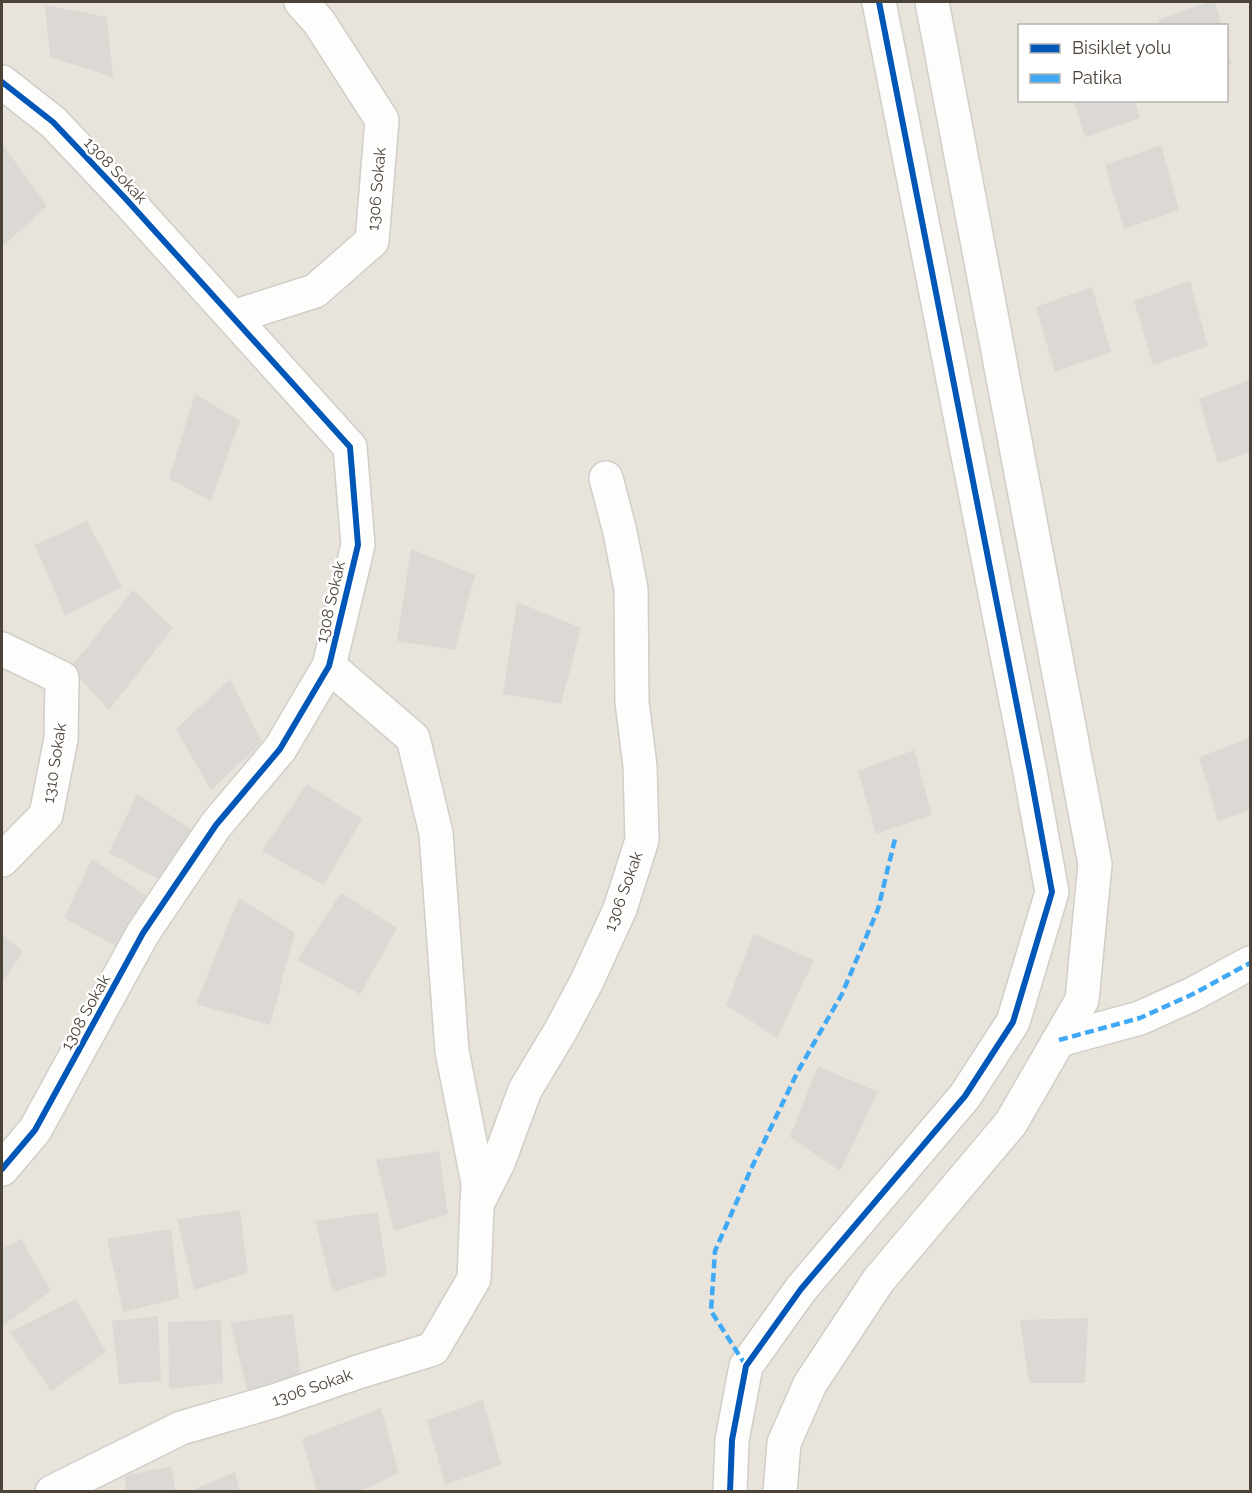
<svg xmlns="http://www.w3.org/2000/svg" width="1252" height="1493" font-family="Raleway,sans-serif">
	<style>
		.residential { fill: #e8e3db; fill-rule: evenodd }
		.building { fill: #dcd9d4 }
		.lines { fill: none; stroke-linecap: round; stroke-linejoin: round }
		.minor-casing { stroke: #d1cec9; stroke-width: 36 }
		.minor { stroke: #fdfdfc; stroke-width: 33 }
		.quiet { stroke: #3fa9f5; stroke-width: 4.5; stroke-dasharray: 9 4.5; stroke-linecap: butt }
		.cycleway-casing { stroke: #fff; stroke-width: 10 }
		.cycleway { stroke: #0057b8; stroke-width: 6 }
		.labels { text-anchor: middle; stroke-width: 5; stroke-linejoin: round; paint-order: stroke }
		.street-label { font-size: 16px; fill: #4c4338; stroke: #fff }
	</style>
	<rect width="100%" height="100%" fill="#f4f2ee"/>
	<path class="residential" d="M2,2H1250V1491H2ZM1020,26H1226V100H1020Z"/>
	<g class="building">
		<path d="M1208,2H1215L1222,26H1160L1158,20Z"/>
		<path d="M45,5L107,17L113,77L50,57Z"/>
		<path d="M1226,46L1232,64L1226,66Z"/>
		<path d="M1074,100H1135L1140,118L1085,137Z"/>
		<path d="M3,145L47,206L4,245L2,242V146Z"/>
		<path d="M1161,145L1179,210L1124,229L1105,165Z"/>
		<path d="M1190,281L1208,346L1153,365L1134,301Z"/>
		<path d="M1092,287L1111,352L1055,372L1036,307Z"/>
		<path d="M1250,380V452L1218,463L1199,399Z"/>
		<path d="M195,394L240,421L211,501L169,479Z"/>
		<path d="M87,521L122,587L65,616L35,545Z"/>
		<path d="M411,549L475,575L455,650L397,641Z"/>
		<path d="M133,590L173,628L109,710L70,668Z"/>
		<path d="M517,602L581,628L561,704L503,694Z"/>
		<path d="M230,679L262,742L211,790L176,729Z"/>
		<path d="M1250,738V810L1218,821L1199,757Z"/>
		<path d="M914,750L932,815L876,834L858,771Z"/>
		<path d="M307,784L362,819L324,885L262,851Z"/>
		<path d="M137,794L194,831L162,881L109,853Z"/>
		<path d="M92,859L148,897L116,946L64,918Z"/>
		<path d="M341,893L397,928L360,994L297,960Z"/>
		<path d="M239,898L295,933L270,1025L196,1004Z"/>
		<path d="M754,934L814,960L777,1038L726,1005Z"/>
		<path d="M2,935L23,951L2,983Z"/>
		<path d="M818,1066L878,1092L840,1171L790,1137Z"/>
		<path d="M439,1151L448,1214L394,1231L376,1160Z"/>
		<path d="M240,1210L248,1273L194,1290L177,1219Z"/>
		<path d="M378,1212L387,1275L333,1292L315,1221Z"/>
		<path d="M171,1229L179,1298L123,1312L107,1239Z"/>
		<path d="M21,1239L51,1291L2,1326V1249Z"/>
		<path d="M76,1299L106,1352L51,1391L10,1332Z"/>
		<path d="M293,1314L301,1377L248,1393L230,1323Z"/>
		<path d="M158,1316L161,1381L119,1384L112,1321Z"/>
		<path d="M1088,1318L1085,1383H1029L1020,1320Z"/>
		<path d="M221,1320L223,1383L169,1389L168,1322Z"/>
		<path d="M483,1400L501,1465L445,1485L427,1420Z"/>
		<path d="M381,1408L399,1473L359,1492H317L302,1439Z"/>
		<path d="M171,1466L176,1492H126L125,1476Z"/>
		<path d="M235,1472L240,1492H190V1491Z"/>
	</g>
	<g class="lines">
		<g class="minor-casing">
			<g id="minor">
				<path d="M2,82L53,122L125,198L350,447L358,545L329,666L280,749L216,825L143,933L35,1130L2,1169"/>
				<path d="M233,317L315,291L372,241L382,120L319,22L301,2"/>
				<path d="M2,649L62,678L61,739L46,815L2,860"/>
				<path d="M1059,1040L1140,1018L1193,994L1250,963"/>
				<path d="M477,1204L498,1163L525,1090L561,1030L587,981L620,909L642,840L640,766L632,702L631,589L620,532L606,478"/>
				<path d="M52,1492L181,1428L274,1401L358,1372L433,1349L474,1279L478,1183L452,1051L436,833L413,738L329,666"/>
				<path d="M730,1492L732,1440L746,1366L801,1289L965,1096L1013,1022L1052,892L1030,772L879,2"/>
				<path d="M780,1492L784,1443L810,1384L878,1281L1011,1123L1082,1000L1095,864L932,2"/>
			</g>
		</g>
		<use href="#minor" class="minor"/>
		<g class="quiet">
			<path d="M1059,1040L1140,1018L1193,994L1250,963"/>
			<path d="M746,1366L711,1311L715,1251L751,1169L798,1071L842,994L878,909L895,839"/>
		</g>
		<g class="cycleway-casing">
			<g id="cycleway">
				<path d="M2,82L53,122L125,198L350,447L358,545L329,666L280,749L216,825L143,933L35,1130L2,1169"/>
				<path d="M730,1492L732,1440L746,1366L801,1289L965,1096L1013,1022L1052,892L1030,772L879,2"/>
			</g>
		</g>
		<use href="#cycleway" class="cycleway"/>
	</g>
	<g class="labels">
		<g class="street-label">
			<text transform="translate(116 170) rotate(47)" y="6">1308 Sokak</text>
			<text transform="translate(376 189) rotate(-85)" y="6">1306 Sokak</text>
			<text transform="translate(330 602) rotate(-77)" y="6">1308 Sokak</text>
			<text transform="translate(54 763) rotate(-81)" y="6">1310 Sokak</text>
			<text transform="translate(623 891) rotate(-70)" y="6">1306 Sokak</text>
			<text transform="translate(85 1012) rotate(-61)" y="6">1308 Sokak</text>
			<text transform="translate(312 1387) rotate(-19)" y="6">1306 Sokak</text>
		</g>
	</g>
	<rect width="1252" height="1493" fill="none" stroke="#4c4338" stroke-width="6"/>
	<rect x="1018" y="24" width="210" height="78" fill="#ffffff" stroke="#b7b4af" stroke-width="1.5"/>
	<rect x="1030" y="44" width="30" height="9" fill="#0057b8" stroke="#b7b4af" stroke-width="1.5"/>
	<text x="1072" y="54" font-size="18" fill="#4c4338">Bisiklet yolu</text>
	<rect x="1030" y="74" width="30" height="9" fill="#3fa9f5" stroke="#b7b4af" stroke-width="1.5"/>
	<text x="1072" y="84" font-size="18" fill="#4c4338">Patika</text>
</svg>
